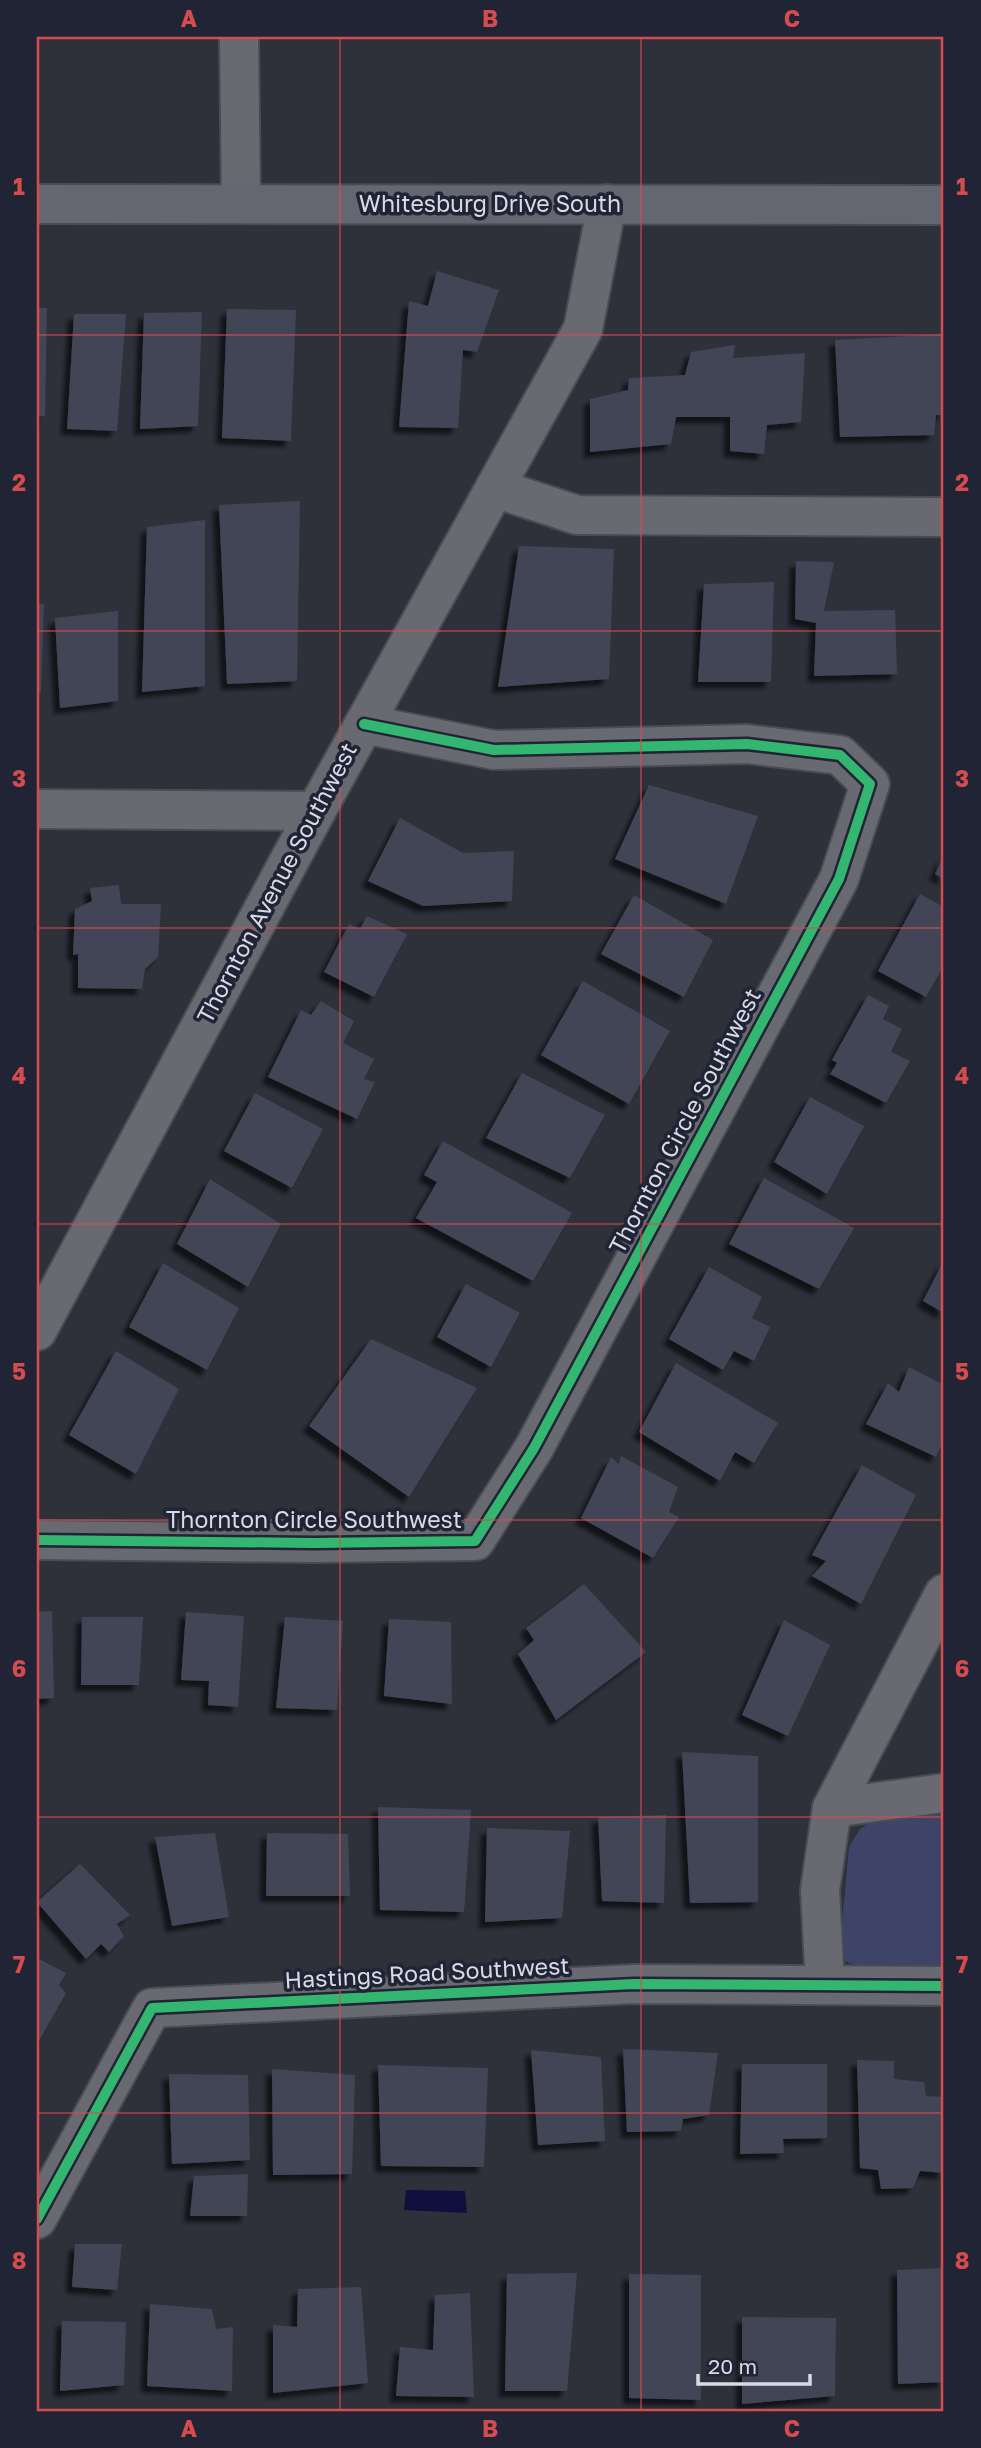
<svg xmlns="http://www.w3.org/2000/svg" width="981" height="2448" font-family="'Golos Text',sans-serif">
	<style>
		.green { fill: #3e4467 }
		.water { fill: #100f3d }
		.building { fill: #424554; filter: url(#shadow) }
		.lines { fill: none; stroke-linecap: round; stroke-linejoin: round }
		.minor-casing { stroke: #4a4c54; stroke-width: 42 }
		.major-casing { stroke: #4a4c54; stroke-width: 42 }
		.minor { stroke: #686971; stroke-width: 38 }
		.major { stroke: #646671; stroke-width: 38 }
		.cycleway-casing { stroke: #202434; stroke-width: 15 }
		.cycleway { stroke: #33b770; stroke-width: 10 }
		.grid { fill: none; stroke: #d64c4e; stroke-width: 2; stroke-opacity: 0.55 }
		.labels { text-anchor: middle; stroke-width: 7; stroke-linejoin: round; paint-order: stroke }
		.street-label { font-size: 23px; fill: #d8dbe6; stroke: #202434 }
		.neatline { fill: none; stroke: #d64c4e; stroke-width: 2.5 }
		.grid-label { font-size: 23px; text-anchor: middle; font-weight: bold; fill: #d64c4e }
	</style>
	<defs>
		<filter id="shadow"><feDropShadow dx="-6" dy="6" stdDeviation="2" flood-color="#0009"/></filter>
	</defs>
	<rect width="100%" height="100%" fill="#2e303a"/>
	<path class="green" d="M944,1813V1969H864L845,1961L840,1945L849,1847L860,1829L884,1814Z"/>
	<path class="water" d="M406,2190L465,2191L467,2213L404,2210Z"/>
	<g class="building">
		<path d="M437,271L499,290L477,352L463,350L458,428L399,427L409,301L428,306Z"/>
		<path d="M37,308H47L45,416H37Z"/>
		<path d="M227,309L296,310L291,441L222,438Z"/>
		<path d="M202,312L198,426L140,429L144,313Z"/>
		<path d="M74,314H126L117,431L67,429Z"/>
		<path d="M944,334V415H936L934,435L840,437L835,340Z"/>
		<path d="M735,345L733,358L805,353L801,422L767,425L764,454L730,451V417H676L671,444L590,452V399L628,390L629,378L685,375L691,352Z"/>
		<path d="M300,501L297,681L227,684L219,505Z"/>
		<path d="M205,520V686L142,692L147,527Z"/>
		<path d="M519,546L614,549L609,679L498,687Z"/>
		<path d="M796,561L834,562L824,611L895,610L897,674L814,676L816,623L795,619Z"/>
		<path d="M774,582L771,682H698L704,584Z"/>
		<path d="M37,604H44L41,693H37Z"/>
		<path d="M118,611V701L60,708L55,618Z"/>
		<path d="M649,785L758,816L726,904L615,859Z"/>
		<path d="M400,818L463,853L514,851L512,901L423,906L368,881Z"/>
		<path d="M944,855V879L935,874Z"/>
		<path d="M119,885L121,904H161L158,957L145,969L142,989L78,988V954L73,955L75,909L92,901L90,888Z"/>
		<path d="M920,894L944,907V965L926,997L878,971Z"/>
		<path d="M634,895L713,940L684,997L601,954Z"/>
		<path d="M367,916L407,934L374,997L324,972L349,924L360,929Z"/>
		<path d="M583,981L670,1031L629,1104L541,1055Z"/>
		<path d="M868,995L889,1006L883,1019L902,1029L891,1052L910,1061L886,1103L830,1074L837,1063L832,1060Z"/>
		<path d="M321,1001L354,1021L343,1043L374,1059L364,1079L375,1082L357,1119L268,1077L301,1010L311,1015Z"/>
		<path d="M522,1073L605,1115L570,1178L486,1138Z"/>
		<path d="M255,1093L323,1129L292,1188L224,1151Z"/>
		<path d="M810,1097L864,1126L827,1194L774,1162Z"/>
		<path d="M443,1141L572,1213L533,1281L416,1218L437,1182L424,1175Z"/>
		<path d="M764,1178L854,1228L819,1289L729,1244Z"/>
		<path d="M210,1179L281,1224L248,1287L177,1244Z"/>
		<path d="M944,1260V1313L923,1301Z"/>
		<path d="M163,1263L239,1308L207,1370L129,1327Z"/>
		<path d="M709,1267L762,1297L752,1318L770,1327L754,1361L734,1351L723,1370L669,1339Z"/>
		<path d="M466,1284L520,1313L491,1367L437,1337Z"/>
		<path d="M371,1339L477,1388L409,1497L309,1426Z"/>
		<path d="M116,1351L179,1389L136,1474L69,1435Z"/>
		<path d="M676,1363L778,1423L754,1463L735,1452L720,1481L639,1432Z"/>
		<path d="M909,1367L944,1385V1440L936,1457L866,1424L888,1383L899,1392Z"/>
		<path d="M621,1456L678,1487L669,1512L679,1517L653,1558L581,1518L611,1457L619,1464Z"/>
		<path d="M862,1465L916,1495L861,1604L812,1576L826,1561L812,1555Z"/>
		<path d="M584,1584L646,1652L556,1720L518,1654L534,1640L526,1628Z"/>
		<path d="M52,1611L54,1698L37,1699V1612Z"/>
		<path d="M186,1612L244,1616L238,1707L208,1705L209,1681L181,1680Z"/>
		<path d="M82,1617H143L139,1685H81Z"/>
		<path d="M285,1617L343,1621L337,1710L276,1708Z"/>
		<path d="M389,1619L451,1622L452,1704L384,1696Z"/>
		<path d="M784,1620L830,1645L788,1736L742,1715Z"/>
		<path d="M682,1752L758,1756V1902L690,1903Z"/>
		<path d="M378,1807L471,1810L464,1912L380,1910Z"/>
		<path d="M666,1815L664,1903L602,1901L598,1817Z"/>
		<path d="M487,1828L570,1831L562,1918L485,1922Z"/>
		<path d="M215,1833L229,1917L172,1926L155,1837Z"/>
		<path d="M267,1833L348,1834L350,1896H266Z"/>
		<path d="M80,1864L130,1915L117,1924L124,1936L109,1952L101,1944L86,1959L37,1902Z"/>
		<path d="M37,1958L66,1973L59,1985L66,1993L39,2041Z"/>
		<path d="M623,2049L718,2053L709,2115L683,2119L681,2131L627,2132Z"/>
		<path d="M531,2050L601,2057L605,2141L538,2145Z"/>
		<path d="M857,2060L894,2061V2079L924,2082L926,2096L944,2097V2173L920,2171L913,2188L881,2189L878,2170L860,2168Z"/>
		<path d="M742,2064H827V2138L783,2139L784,2153L740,2154Z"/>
		<path d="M378,2065L488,2068L484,2167L381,2166Z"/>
		<path d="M272,2069L355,2075L352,2174L273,2175Z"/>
		<path d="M169,2074L248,2075L250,2160L172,2164Z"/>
		<path d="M248,2174L247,2216H190L194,2176Z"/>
		<path d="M75,2244H122L117,2290L72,2287Z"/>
		<path d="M944,2268V2382L898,2384L897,2270Z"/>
		<path d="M577,2273L567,2391H505L507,2274Z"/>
		<path d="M629,2274L701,2275V2400L629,2398Z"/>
		<path d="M361,2287L368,2383L273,2393V2325L297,2327L298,2289Z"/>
		<path d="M470,2293L474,2397L396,2396L400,2347L433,2350L435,2295Z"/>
		<path d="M150,2304L212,2309L216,2329L233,2327L232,2391L147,2386Z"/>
		<path d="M742,2317L836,2318L835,2396L742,2404Z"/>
		<path d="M62,2321L126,2322L124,2385L60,2391Z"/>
	</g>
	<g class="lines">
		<g class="minor-casing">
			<g id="minor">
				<path d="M239,37L241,203"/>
				<path d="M495,488L577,515L944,517"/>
				<path d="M37,809L316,811"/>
				<path d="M37,1331L316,811L583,329L607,204"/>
				<path d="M37,1540L313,1543L475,1541L534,1448L839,879L870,784L840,755L747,744L494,750L364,724"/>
				<path d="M832,1808L944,1793"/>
				<path d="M825,1985L820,1890L832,1808L944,1594"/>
				<path d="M37,2219L152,2008L634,1984L944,1986"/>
			</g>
		</g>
		<g class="major-casing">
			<path id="major" d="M37,204L944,205"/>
		</g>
		<use href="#minor" class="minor"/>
		<use href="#major" class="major"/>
		<g class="cycleway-casing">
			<g id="cycleway">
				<path d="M37,1540L313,1543L475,1541L534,1448L839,879L870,784L840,755L747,744L494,750L364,724"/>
				<path d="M37,2219L152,2008L634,1984L944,1986"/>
			</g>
		</g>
		<use href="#cycleway" class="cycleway"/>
	</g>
	<path class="grid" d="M340,37V2411M641,37V2411M37,335H944M37,631H944M37,928H944M37,1224H944M37,1520H944M37,1817H944M37,2113H944"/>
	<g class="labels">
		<g class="street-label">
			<text x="490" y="212">Whitesburg Drive South</text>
			<text transform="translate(277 883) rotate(-62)" y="8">Thornton Avenue Southwest</text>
			<text transform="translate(685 1121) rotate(-62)" y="8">Thornton Circle Southwest</text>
			<text x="314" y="1528">Thornton Circle Southwest</text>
			<text transform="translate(427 1973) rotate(-3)" y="8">Hastings Road Southwest</text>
		</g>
	</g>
	<rect width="981" height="2448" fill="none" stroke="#202434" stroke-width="77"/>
	<path d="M698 2374v10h112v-10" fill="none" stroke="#d8dbe6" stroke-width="3.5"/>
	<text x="708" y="2374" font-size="21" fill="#d8dbe6" stroke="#202434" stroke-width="5" paint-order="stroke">20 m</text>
	<rect x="38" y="38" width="904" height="2372" class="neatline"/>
	<g class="grid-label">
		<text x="189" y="27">A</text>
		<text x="490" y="27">B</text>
		<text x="792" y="27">C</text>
		<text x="19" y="195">1</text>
		<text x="962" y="195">1</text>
		<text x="19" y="491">2</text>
		<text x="962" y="491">2</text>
		<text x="19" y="787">3</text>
		<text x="962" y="787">3</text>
		<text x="19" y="1084">4</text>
		<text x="962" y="1084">4</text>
		<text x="19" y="1380">5</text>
		<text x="962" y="1380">5</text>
		<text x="19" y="1677">6</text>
		<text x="962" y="1677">6</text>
		<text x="19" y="1973">7</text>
		<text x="962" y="1973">7</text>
		<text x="19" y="2269">8</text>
		<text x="962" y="2269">8</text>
		<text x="189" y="2437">A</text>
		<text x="490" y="2437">B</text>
		<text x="792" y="2437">C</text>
	</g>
</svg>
